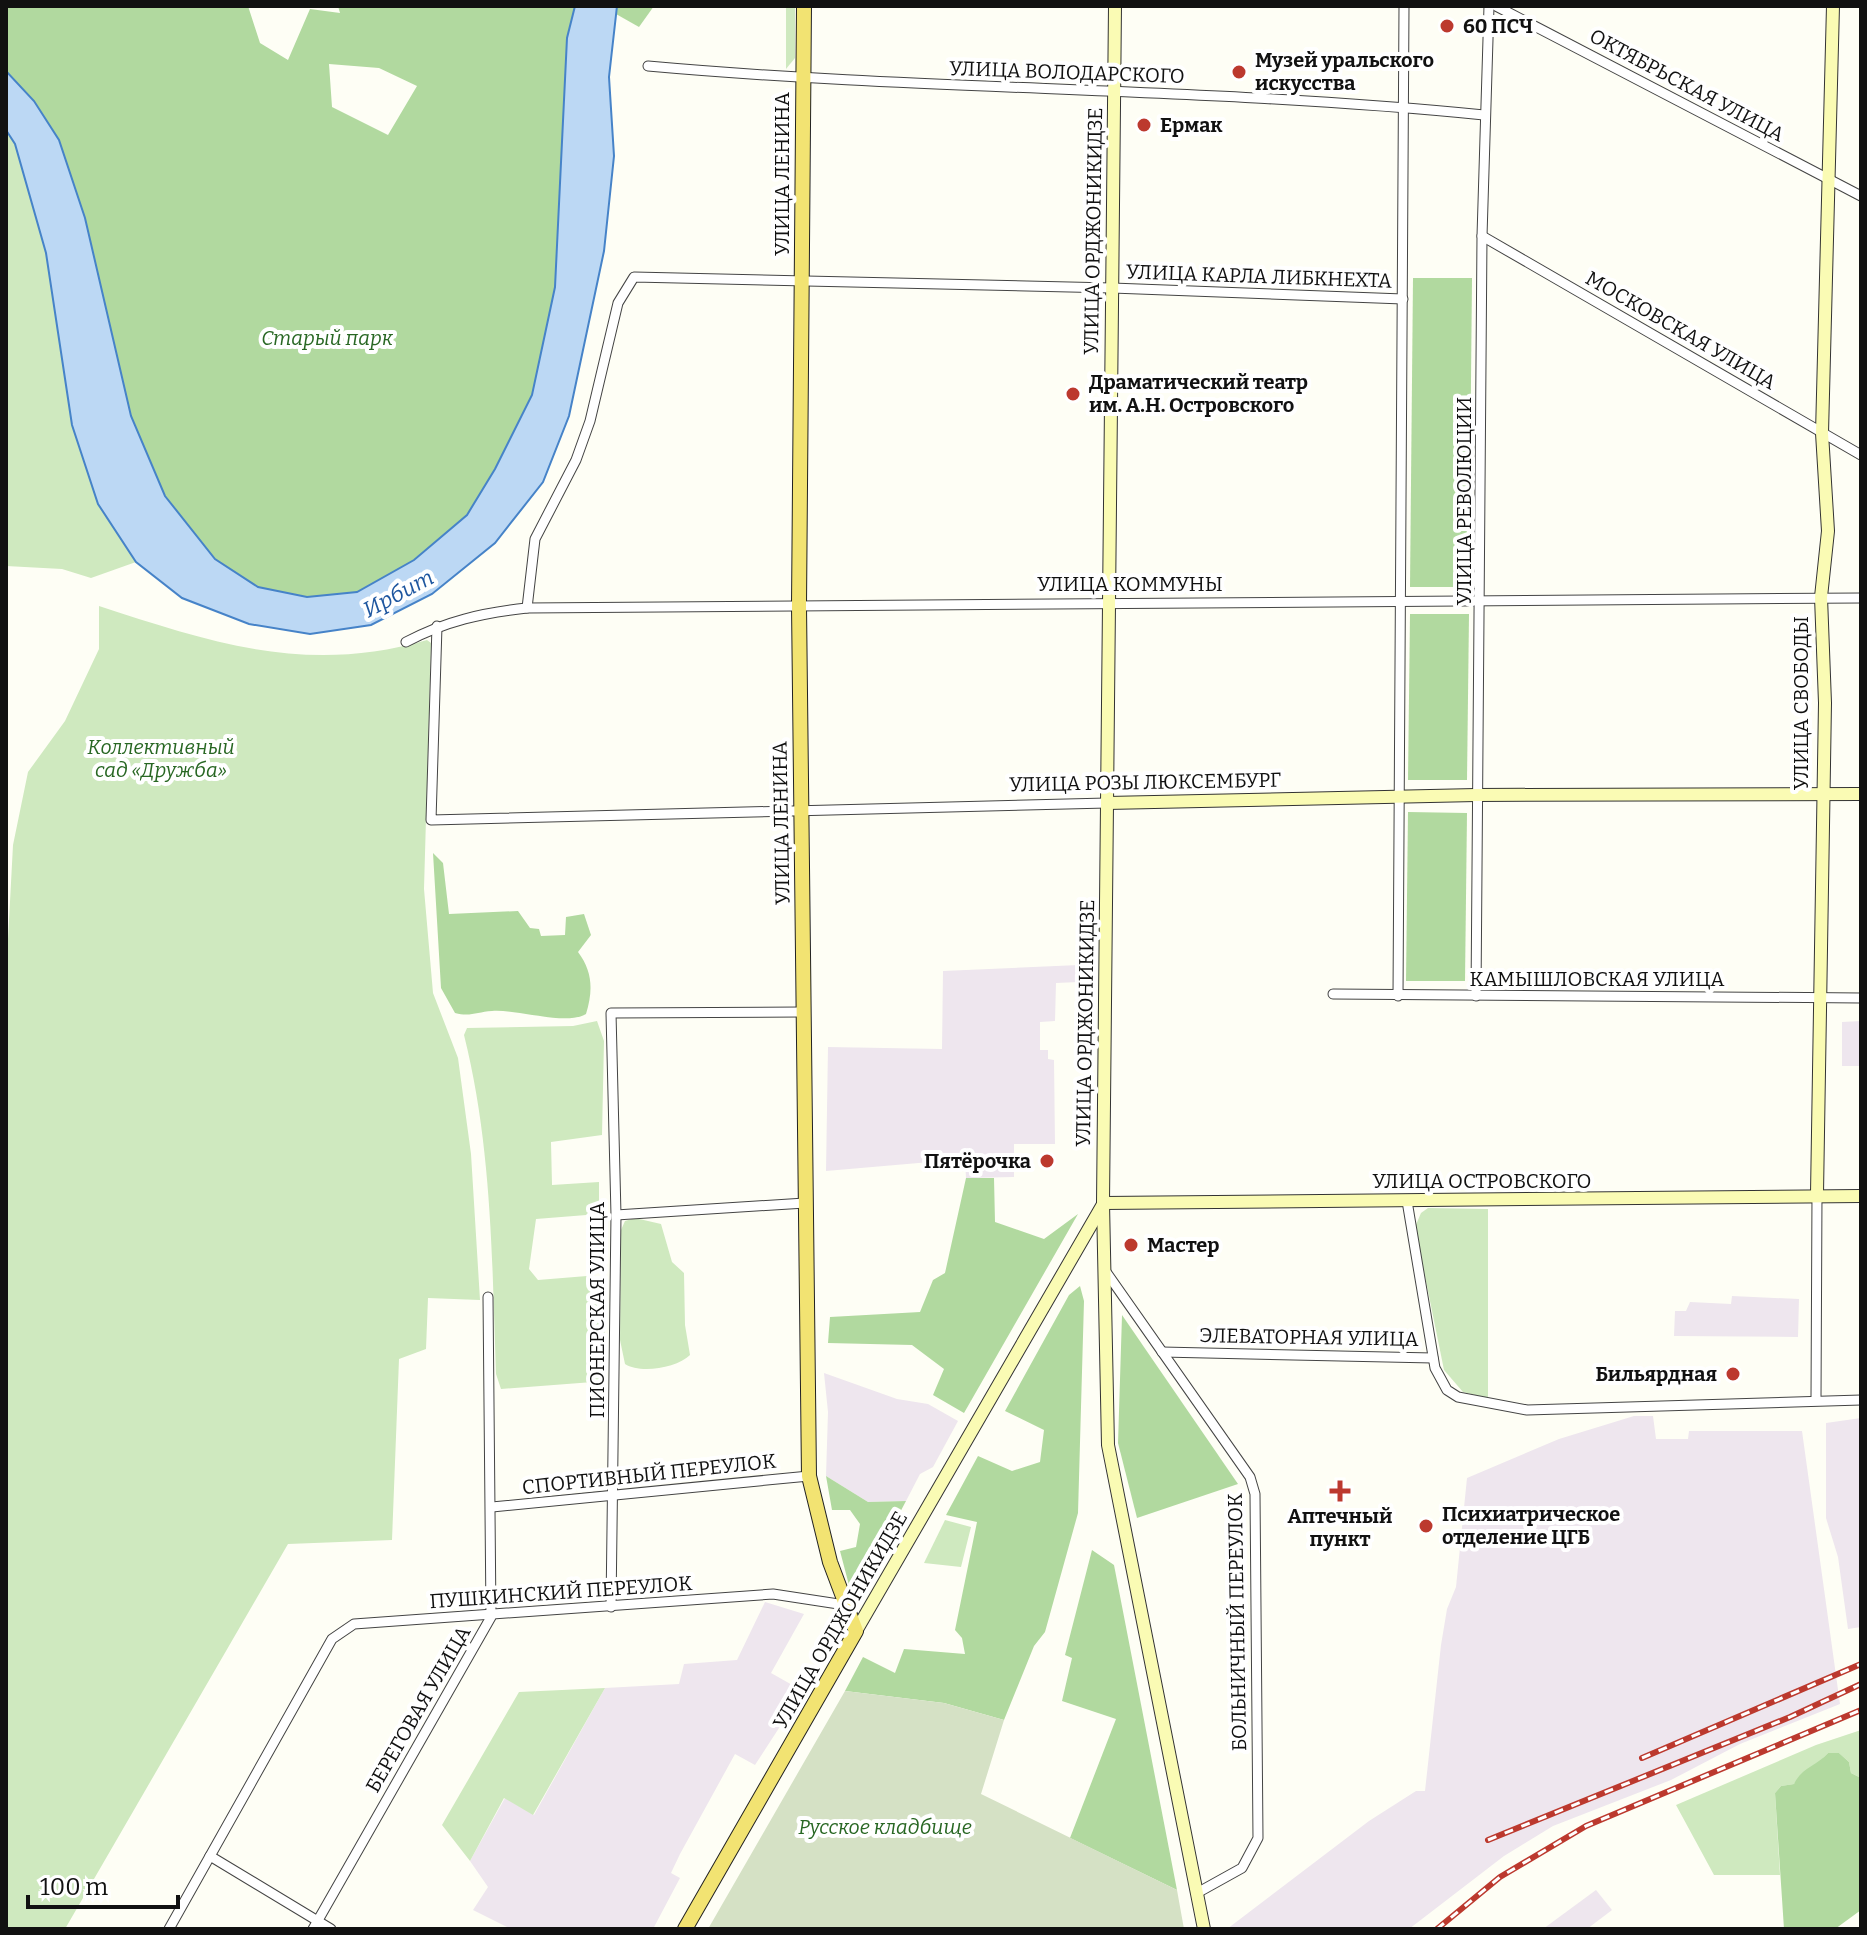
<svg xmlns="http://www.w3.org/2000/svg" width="1867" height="1935" font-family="Bitter,serif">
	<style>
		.industrial { fill: #eee6ee }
		.green { fill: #cfe9bf }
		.forest { fill: #b1d99f; fill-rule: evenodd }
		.cemetery { fill: #d5e1c5 }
		.water { fill: #bcd8f4; stroke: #4683c8; stroke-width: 2 }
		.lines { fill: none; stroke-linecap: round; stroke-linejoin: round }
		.street-casing { stroke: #444; stroke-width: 11 }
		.secondary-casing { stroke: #333; stroke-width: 14 }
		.primary-casing { stroke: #222; stroke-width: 16 }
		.street { stroke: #fff; stroke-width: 9 }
		.secondary { stroke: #fafbb4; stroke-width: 12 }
		.primary { stroke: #f2e372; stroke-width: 14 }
		.rail-casing { stroke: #bc392e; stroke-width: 6 }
		.rail { stroke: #fff; stroke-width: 3; stroke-dasharray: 9; stroke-linecap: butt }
		.poi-dot { fill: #bc392e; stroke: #fff; stroke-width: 3 }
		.labels { text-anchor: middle; stroke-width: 8; stroke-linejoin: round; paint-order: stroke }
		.poi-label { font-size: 20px; font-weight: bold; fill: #111; stroke: #fff; text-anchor: start }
		.street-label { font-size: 20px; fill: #111; stroke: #fff }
		.park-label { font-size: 20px; font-style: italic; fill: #286723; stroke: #fff }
		.water-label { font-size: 22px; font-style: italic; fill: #1e569f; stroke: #fff }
	</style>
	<rect width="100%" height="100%" fill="#fefef5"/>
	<g class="industrial">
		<path d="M1079,965V982L1056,983L1055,1021L1040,1022V1050H1048V1059L1054,1060L1055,1144H1014V1177L966,1178L965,1159L826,1171L828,1047L942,1049L943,971Z"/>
		<path d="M1861,1021V1066H1842V1022Z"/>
		<path d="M1732,1296L1799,1299L1798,1337L1674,1336L1675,1311H1686L1690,1302L1731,1304Z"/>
		<path d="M824,1373L897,1399L928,1404L958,1421L933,1467L920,1474L906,1501L868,1502L826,1476L828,1412Z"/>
		<path d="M1634,1416H1653L1656,1439H1688L1689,1431H1802L1840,1704L1740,1744L1671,1780L1553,1826L1504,1856L1409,1929H1227L1369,1821L1416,1791H1425L1441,1645L1447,1609L1456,1587L1467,1478L1559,1439Z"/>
		<path d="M1861,1418V1627L1848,1629L1838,1557L1826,1518V1423Z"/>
		<path d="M765,1602L804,1614L771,1673L803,1691L755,1765L735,1754L680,1854L671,1873L680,1878L653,1929H511L473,1910L488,1887L470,1861L505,1798L534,1815L605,1688L679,1684L684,1664L737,1660Z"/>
		<path d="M1596,1890L1612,1910L1587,1929H1543Z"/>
	</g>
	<g class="green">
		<path d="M786,6H795V58L786,69Z"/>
		<path d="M6,130L15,144L46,253L72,425L98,504L136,562L91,578L62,569L6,566Z"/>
		<path d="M99,606C213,643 307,675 427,640L431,643L424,889L433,993L458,1058L471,1154L480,1300L428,1298L426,1349L399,1359L392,1540L288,1544L65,1929H6V977L13,845L28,772L65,721L99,649Z"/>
		<path d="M597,1021L604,1041L602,1135L551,1142L552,1185L599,1182V1214L536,1219L529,1269L538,1280L587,1276L604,1282L606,1381L501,1389L496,1374C492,1260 492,1147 464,1035L467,1028L573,1026Z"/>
		<path d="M1428,1208L1488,1209V1398L1463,1392L1444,1370L1415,1227L1421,1213Z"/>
		<path d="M635,1218L661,1224L672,1262L684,1273L685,1325L690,1355C677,1368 640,1374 625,1364L620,1340L621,1230L625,1221Z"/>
		<path d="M945,1520L971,1527L961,1567L924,1563Z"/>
		<path d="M605,1688L533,1815L504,1798L470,1861L442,1825L519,1692Z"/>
		<path d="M1861,1730V1778L1851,1773L1849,1762L1839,1753H1828C1818,1765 1805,1771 1794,1784L1781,1786L1775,1793L1780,1875H1714L1676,1805L1816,1745Z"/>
	</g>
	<g class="forest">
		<path d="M6,6H248L260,43L288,60L310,9L340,13L338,6H575L567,38L555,287L532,395L495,469L467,515L414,560L357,592L307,597L258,587L215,559L165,496L131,416L85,218L59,140L34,101L6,71ZM329,64L379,68L417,86L388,135L332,107Z"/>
		<path d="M617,6H654L639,27L616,14Z"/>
		<path d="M1413,278H1472L1469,587H1410Z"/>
		<path d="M1410,614H1469L1467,780H1408Z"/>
		<path d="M1408,812L1467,813L1465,981H1406Z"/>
		<path d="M433,853L443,863L449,914L518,911L530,928L539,929L541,936L565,935L566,917L584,914L591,935L578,952C593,972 593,991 586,1014C566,1026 518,1009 492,1011C477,1012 470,1017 455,1013L441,988Z"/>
		<path d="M966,1178H994L995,1222L1044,1239L1078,1214L964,1413L933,1395L944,1369L912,1345L828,1343L830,1317L920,1312L933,1280L945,1273Z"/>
		<path d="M1080,1286L1084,1301L1078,1513L1045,1632L1034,1646L1004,1720L944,1703L845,1691L863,1657L895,1673L904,1649L965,1654L962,1638L955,1630L977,1522L946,1515L978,1456L1012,1471L1040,1462L1044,1430L1005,1411L1069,1295Z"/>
		<path d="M1122,1315L1238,1484L1137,1518L1118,1443Z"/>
		<path d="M826,1476L868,1502L906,1501L858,1592L850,1589L840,1551L856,1547L860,1524L850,1510H832Z"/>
		<path d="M1092,1550L1114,1565L1177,1890L1070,1838L1116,1719L1062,1701L1072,1658L1065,1655Z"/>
		<path d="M1828,1753H1839L1849,1762L1851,1773L1861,1778V1910L1835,1929H1784L1775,1793L1781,1786L1794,1784C1802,1767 1817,1766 1828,1753Z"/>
	</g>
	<path class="cemetery" d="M845,1691L944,1703L1004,1720L981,1794L1177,1890L1184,1929H708Z"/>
	<path class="water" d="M575,6H617L609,77L614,156L604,251L569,416L543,482L495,543L432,594L371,625L310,634L249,624L182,598L136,562L98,504L72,425L46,253L15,144L6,130V71L34,101L59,140L85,218L131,416L165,496L215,559L258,587L307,597L357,592L414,560L467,515L495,469L532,395L555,287L567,38Z"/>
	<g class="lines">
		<g class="street-casing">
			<g id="street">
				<path d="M1496,6L1861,196"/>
				<path d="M648,66C926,91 1206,87 1484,115"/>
				<path d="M1482,236L1861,455"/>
				<path d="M527,608L535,539L576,460L590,421L618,303L634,277L1112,288L1403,299"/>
				<path d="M437,626L431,820L1107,803"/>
				<path d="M406,642C446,621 482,613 527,608L1861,598"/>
				<path d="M1333,994L1861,998"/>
				<path d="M1398,996L1404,6"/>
				<path d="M1476,996L1482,236L1489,6"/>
				<path d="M1407,1201L1435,1368L1447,1390L1458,1397L1527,1410L1861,1400"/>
				<path d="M616,1215L805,1203"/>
				<path d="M1104,1269L1250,1477L1255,1494L1258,1838L1242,1868L1197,1893"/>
				<path d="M1162,1352L1433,1358"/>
				<path d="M1816,1400L1817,1194"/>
				<path d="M492,1507L809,1476"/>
				<path d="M611,1607L616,1215L611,1013L802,1012"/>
				<path d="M210,1856L331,1929"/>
				<path d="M169,1929L332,1639L354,1624L773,1594L845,1605"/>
				<path d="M313,1929L491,1617L488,1297"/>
			</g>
		</g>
		<g class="secondary-casing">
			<g id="secondary">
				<path d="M1115,6L1103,1203L1108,1445L1204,1929"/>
				<path d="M1107,803L1476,795L1861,794"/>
				<path d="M1817,1194L1825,703L1821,597L1828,531L1822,433L1833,6"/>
				<path d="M1103,1203L1861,1196"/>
				<path d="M856,1631L1102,1206"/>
			</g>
		</g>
		<g class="primary-casing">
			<path id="primary" d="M685,1929L856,1631L830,1562L809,1476L799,606L804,6"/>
		</g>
		<use href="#street" class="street"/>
		<use href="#secondary" class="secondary"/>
		<use href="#primary" class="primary"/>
		<g class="rail-casing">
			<g id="rail">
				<path d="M1642,1758L1861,1664"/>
				<path d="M1488,1840L1790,1717L1861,1684"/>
				<path d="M1437,1929L1500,1877L1586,1826L1861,1710"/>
			</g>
		</g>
		<use href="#rail" class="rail"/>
	</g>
	<g class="poi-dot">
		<circle cx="1447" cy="26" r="8"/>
		<circle cx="1239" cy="72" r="8"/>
		<circle cx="1144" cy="125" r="8"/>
		<circle cx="1073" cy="394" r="8"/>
		<circle cx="1047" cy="1161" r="8"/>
		<circle cx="1131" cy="1245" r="8"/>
		<circle cx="1733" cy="1374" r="8"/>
		<path d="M1336 1479h8v8h8v8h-8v8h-8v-8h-8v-8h8z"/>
		<circle cx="1426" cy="1526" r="8"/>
	</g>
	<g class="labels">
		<g class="poi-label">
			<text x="1463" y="33">60 ПСЧ</text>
			<text x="1255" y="67">Музей уральского<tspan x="1255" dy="23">искусства</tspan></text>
			<text x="1160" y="132">Ермак</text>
			<text x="1089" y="389">Драматический театр<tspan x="1089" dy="23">им. А.Н. Островского</tspan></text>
			<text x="1031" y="1168" text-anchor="end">Пятёрочка</text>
			<text x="1147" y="1252">Мастер</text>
			<text x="1717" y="1381" text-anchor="end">Бильярдная</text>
			<text x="1442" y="1521">Психиатрическое<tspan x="1442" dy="23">отделение ЦГБ</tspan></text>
			<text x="1340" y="1523" text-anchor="middle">Аптечный<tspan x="1340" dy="23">пункт</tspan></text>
		</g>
		<g class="street-label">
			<text transform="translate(1067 72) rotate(2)" y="7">УЛИЦА ВОЛОДАРСКОГО</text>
			<text transform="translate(1687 85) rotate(28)" y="7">ОКТЯБРЬСКАЯ УЛИЦА</text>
			<text transform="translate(782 174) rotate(-90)" y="7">УЛИЦА ЛЕНИНА</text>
			<text transform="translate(1093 231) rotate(-89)" y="7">УЛИЦА ОРДЖОНИКИДЗЕ</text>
			<text transform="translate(1259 276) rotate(2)" y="7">УЛИЦА КАРЛА ЛИБКНЕХТА</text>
			<text transform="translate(1681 330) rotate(30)" y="7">МОСКОВСКАЯ УЛИЦА</text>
			<text transform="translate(1464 501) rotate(-90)" y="7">УЛИЦА РЕВОЛЮЦИИ</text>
			<text x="1130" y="591">УЛИЦА КОММУНЫ</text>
			<text transform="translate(1801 703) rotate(-90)" y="7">УЛИЦА СВОБОДЫ</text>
			<text transform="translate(1145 782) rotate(-1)" y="7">УЛИЦА РОЗЫ ЛЮКСЕМБУРГ</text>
			<text transform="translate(781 823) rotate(-91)" y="7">УЛИЦА ЛЕНИНА</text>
			<text x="1597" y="986">КАМЫШЛОВСКАЯ УЛИЦА</text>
			<text transform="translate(1085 1023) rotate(-89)" y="7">УЛИЦА ОРДЖОНИКИДЗЕ</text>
			<text x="1482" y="1188">УЛИЦА ОСТРОВСКОГО</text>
			<text transform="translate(597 1310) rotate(-90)" y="7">ПИОНЕРСКАЯ УЛИЦА</text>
			<text transform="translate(1309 1337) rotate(1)" y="7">ЭЛЕВАТОРНАЯ УЛИЦА</text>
			<text transform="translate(649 1474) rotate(-6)" y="7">СПОРТИВНЫЙ ПЕРЕУЛОК</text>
			<text transform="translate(561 1592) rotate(-4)" y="7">ПУШКИНСКИЙ ПЕРЕУЛОК</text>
			<text transform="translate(840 1620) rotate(-60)" y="7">УЛИЦА ОРДЖОНИКИДЗЕ</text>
			<text transform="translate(1237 1622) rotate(-91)" y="7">БОЛЬНИЧНЫЙ ПЕРЕУЛОК</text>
			<text transform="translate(418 1709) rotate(-60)" y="7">БЕРЕГОВАЯ УЛИЦА</text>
		</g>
		<g class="park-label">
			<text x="327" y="345">Старый парк</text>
			<text x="161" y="754">Коллективный<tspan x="161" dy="23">сад «Дружба»</tspan></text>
			<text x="885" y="1834">Русское кладбище</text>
		</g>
		<g class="water-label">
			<text transform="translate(398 593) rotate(-28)" y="8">Ирбит</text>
		</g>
	</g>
	<rect width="1867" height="1935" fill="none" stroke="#111111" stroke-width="16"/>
	<path d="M28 1895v12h150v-12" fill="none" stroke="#111111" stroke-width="4"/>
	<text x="40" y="1895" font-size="24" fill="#111111" stroke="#ffffff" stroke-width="6" paint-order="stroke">100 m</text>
</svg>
